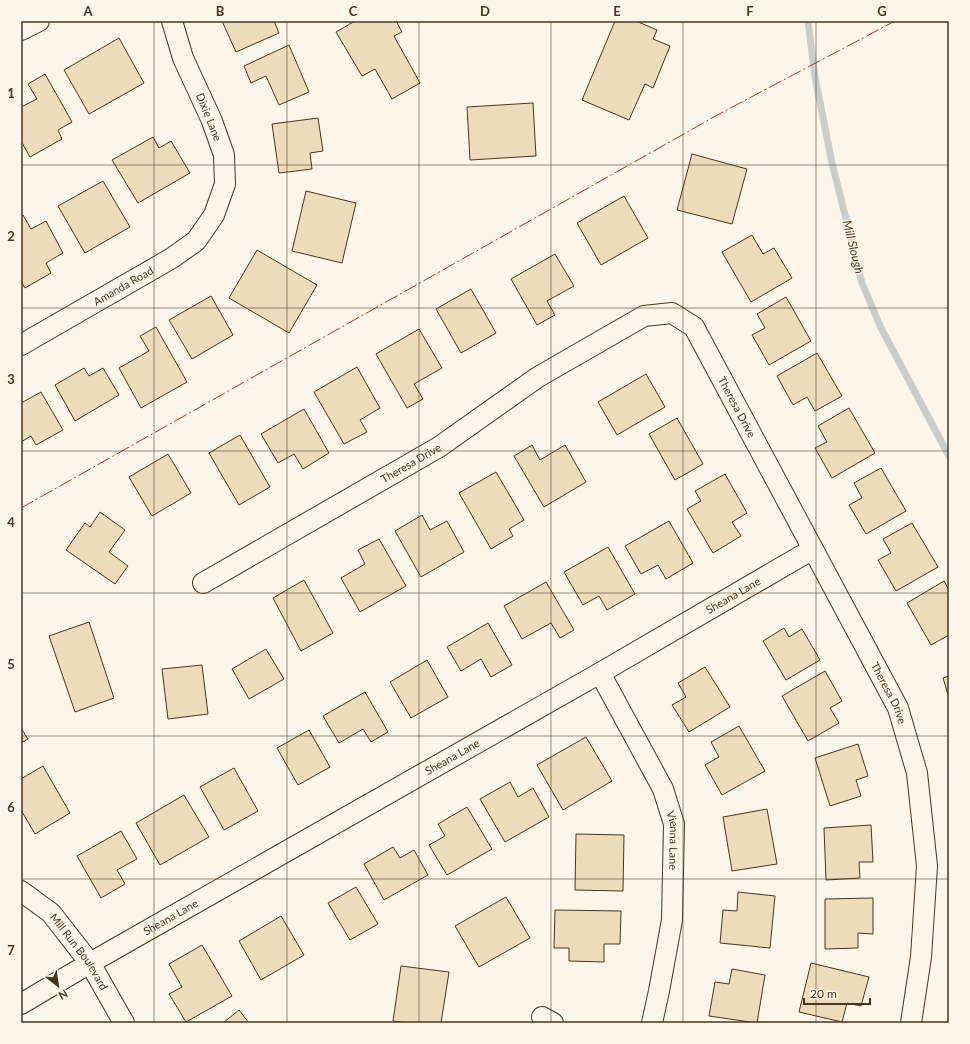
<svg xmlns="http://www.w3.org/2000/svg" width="970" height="1044" font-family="Lato,sans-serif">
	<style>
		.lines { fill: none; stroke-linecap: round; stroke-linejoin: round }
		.stream { stroke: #c9cecd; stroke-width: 7 }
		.building { fill: #ecdcbc; stroke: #4a3520 }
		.street-casing { stroke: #4a3520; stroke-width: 22 }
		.street { stroke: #fbf6e9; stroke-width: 20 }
		.power { stroke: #c62828; stroke-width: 1; stroke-dasharray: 14 3 2 3; stroke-linecap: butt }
		.grid { fill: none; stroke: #4a3520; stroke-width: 1; stroke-opacity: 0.55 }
		.labels { text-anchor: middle; stroke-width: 3; stroke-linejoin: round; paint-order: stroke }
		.street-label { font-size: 11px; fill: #4a3520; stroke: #fbf6e9 }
		.water-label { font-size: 12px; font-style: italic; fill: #4a3520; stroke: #fbf6e9 }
		.neatline { fill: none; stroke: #4a3520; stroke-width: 1.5 }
		.grid-label { font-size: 13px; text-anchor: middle; font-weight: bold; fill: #4a3520 }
	</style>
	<rect width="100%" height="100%" fill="#fbf6e9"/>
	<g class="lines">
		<path class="stream" d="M808,21L815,77L832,163L862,283L881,328L949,456"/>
	</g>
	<g class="building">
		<path d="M222,21H274L279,33L236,52Z"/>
		<path d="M355,21H396L402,32L394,36L420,83L392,99L375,69L362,76L336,32Z"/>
		<path d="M615,21H636L657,30L653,39L670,46L653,88L645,84L629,120L582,100Z"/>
		<path d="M119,38L144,83L89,114L64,70Z"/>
		<path d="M289,45L309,92L279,105L266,76L251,83L244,66Z"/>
		<path d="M45,74L72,122L58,130L62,139L30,157L21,141V107L37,99L28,84Z"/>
		<path d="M533,103L536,156L470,160L467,107Z"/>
		<path d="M318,118L323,151L310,153L312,169L279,173L272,124Z"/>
		<path d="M153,137L159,148L171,141L190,173L138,203L112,160Z"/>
		<path d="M692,154L747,169L732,224L677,210Z"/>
		<path d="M103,181L130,227L85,253L58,206Z"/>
		<path d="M306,191L356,203L342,263L292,251Z"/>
		<path d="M624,196L648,238L601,265L577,223Z"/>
		<path d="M23,215L31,229L46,221L63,253L46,263L51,273L25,288L21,281V217Z"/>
		<path d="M752,235L763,254L774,248L792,278L751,302L722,252Z"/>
		<path d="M257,250L317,285L289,333L229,298Z"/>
		<path d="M555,254L574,286L547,301L555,315L537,325L511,279Z"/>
		<path d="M471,289L496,333L461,353L436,309Z"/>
		<path d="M211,296L233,335L192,359L169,320Z"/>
		<path d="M786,297L811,341L769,365L752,335L765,328L757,314Z"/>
		<path d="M156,327L187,382L141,408L119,368L149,351L140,336Z"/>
		<path d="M419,329L442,368L414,384L423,399L407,408L376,354Z"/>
		<path d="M817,353L842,396L815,411L807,397L793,405L777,376Z"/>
		<path d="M357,367L380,408L360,420L367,432L344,444L314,392Z"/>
		<path d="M84,368L89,376L103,368L119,395L75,421L55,385Z"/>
		<path d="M646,374L665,407L617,435L598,402Z"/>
		<path d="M41,392L63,430L36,445L31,436L21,442V403Z"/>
		<path d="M849,408L875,453L832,478L815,448L827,442L818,426Z"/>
		<path d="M304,409L329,453L303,469L294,454L278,463L261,434Z"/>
		<path d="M677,418L703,464L675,480L649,434Z"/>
		<path d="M240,435L270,487L239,505L209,453Z"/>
		<path d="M532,445L540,460L565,445L586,482L544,507L514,456Z"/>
		<path d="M168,454L191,493L152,516L129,477Z"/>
		<path d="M881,468L906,511L866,534L849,505L862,498L854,483Z"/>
		<path d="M496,472L524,520L509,529L513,536L491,549L459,493Z"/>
		<path d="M725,474L747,513L732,522L741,536L713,553L687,509L701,501L695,491Z"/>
		<path d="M100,512L125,530L109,552L128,566L115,584L66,550L85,523L90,527Z"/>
		<path d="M422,515L430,530L447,521L464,552L421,577L395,531Z"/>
		<path d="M669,521L693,563L666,579L658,565L641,574L625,546Z"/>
		<path d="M912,523L938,567L896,591L878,560L891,553L883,539Z"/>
		<path d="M379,539L406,586L360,612L341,578L365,564L358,550Z"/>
		<path d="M608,547L635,594L607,610L599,596L583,605L564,572Z"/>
		<path d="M304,580L333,633L301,651L273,598Z"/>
		<path d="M944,581L949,590V635L931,645L907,603Z"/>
		<path d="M546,582L574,630L560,638L551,623L522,639L504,606Z"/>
		<path d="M89,622L114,698L75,712L49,636Z"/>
		<path d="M488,623L512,665L491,677L481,659L461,671L447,647Z"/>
		<path d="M784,628L789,637L802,629L820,660L786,680L763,641Z"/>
		<path d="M266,649L284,679L249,699L232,669Z"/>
		<path d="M427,660L448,697L411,718L390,682Z"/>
		<path d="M202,665L208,714L168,719L162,669Z"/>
		<path d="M705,667L730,707L689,732L672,705L686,697L678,683Z"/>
		<path d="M825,671L842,701L830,708L839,723L808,741L782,696Z"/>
		<path d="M949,676V698L943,678Z"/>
		<path d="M365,692L388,732L371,742L363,729L339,743L323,716Z"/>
		<path d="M739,726L765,771L722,795L705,765L719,757L711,742Z"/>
		<path d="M21,728L28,739L21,743Z"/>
		<path d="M309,730L330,767L298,785L277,748Z"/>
		<path d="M586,737L612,781L563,810L537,765Z"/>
		<path d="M858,744L868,776L856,780L861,796L830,806L815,758Z"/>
		<path d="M43,766L70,813L35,834L21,810V779Z"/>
		<path d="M234,768L258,811L224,830L200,787Z"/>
		<path d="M510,782L518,797L533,788L549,817L505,842L480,799Z"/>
		<path d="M184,795L209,837L160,865L136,823Z"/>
		<path d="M467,807L492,849L447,875L429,845L445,836L438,824Z"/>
		<path d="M767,809L777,864L732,871L723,817Z"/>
		<path d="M871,825L873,862H859L860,878L826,880L824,828Z"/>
		<path d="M121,831L137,859L117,870L125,884L101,898L77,856Z"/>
		<path d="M576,834L624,835L623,891L575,890Z"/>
		<path d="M393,847L400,858L414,850L428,875L384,900L364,864Z"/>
		<path d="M356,887L378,924L350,940L328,903Z"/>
		<path d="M738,892L775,896L770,948L720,943L723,910L737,911Z"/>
		<path d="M506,897L530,938L479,967L455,926Z"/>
		<path d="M873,898V934L858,933V948L825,949V899Z"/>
		<path d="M555,910L621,911L620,944H604V962L569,961V948H554Z"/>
		<path d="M281,916L304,955L261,980L239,941Z"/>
		<path d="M202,945L232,996L186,1022L169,994L182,987L169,964Z"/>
		<path d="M811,963L869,977L861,1006L847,1003L842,1022L799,1012Z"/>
		<path d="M401,966L449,972L441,1023H407L393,1021Z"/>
		<path d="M732,969L765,975L757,1023L709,1016L715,982L729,984Z"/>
		<path d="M239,1010L249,1023H223Z"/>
	</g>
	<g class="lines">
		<g class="street-casing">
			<g id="street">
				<path d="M21,30L39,21"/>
				<path id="s1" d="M21,345L172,258L196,241L214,215L225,184L224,155L212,121L183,58L172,21"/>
				<path id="s2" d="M203,583L439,447L538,377L644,316L672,313L694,327L898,708L917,773L927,866L921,957L911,1023"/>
				<path id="s3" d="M600,673L663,789L674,824L672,920L659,991L652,1023"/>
				<path id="s4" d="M21,891L51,913L90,963L124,1023"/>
				<path id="s5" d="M21,1004L90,963L600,673L813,549"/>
				<path d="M542,1017L553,1023"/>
			</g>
		</g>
		<use href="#street" class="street"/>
		<path class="power" d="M21,508L721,113L895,21"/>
	</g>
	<path class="grid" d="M154,21V1023M287,21V1023M419,21V1023M551,21V1023M683,21V1023M816,21V1023M21,165H949M21,308H949M21,451H949M21,593H949M21,736H949M21,879H949"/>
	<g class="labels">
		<g class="street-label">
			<text transform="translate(209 117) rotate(68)" y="4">Dixie Lane</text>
			<text dy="4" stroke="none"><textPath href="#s1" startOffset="118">Amanda Road</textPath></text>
			<text dy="4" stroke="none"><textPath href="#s2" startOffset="661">Theresa Drive</textPath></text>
			<text dy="4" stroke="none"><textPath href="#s2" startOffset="240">Theresa Drive</textPath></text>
			<text dy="4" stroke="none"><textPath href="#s5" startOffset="821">Sheana Lane</textPath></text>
			<text dy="4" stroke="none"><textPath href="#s2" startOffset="985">Theresa Drive</textPath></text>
			<text dy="4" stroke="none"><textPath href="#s5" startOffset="497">Sheana Lane</textPath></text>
			<text dy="4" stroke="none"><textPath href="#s3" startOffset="185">Vienna Lane</textPath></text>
			<text dy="4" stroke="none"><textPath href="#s5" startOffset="173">Sheana Lane</textPath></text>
			<text dy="4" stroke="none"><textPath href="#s4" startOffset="85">Mill Run Boulevard</textPath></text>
		</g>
		<g class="water-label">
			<text transform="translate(853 247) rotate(76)" y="4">Mill Slough</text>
		</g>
	</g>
	<rect width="970" height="1044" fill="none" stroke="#fbf6e9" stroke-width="44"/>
	<g transform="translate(58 986) rotate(150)" stroke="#fbf6e9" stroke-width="3" paint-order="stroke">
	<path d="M0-3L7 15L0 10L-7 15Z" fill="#4a3520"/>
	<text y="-6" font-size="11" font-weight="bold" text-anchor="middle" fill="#4a3520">N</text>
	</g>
	<path d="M804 998v6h66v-6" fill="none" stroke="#4a3520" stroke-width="2"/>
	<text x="810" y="998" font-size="12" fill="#4a3520" stroke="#fbf6e9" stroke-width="3" paint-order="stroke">20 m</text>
	<rect x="22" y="22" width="926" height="1000" class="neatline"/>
	<g class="grid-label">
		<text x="88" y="16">A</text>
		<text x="220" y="16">B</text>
		<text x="353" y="16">C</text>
		<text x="485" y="16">D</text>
		<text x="617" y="16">E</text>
		<text x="750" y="16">F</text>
		<text x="882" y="16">G</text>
		<text x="11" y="98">1</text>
		<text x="11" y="241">2</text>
		<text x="11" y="384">3</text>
		<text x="11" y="527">4</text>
		<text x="11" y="669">5</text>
		<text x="11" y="812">6</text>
		<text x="11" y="955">7</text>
	</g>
</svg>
